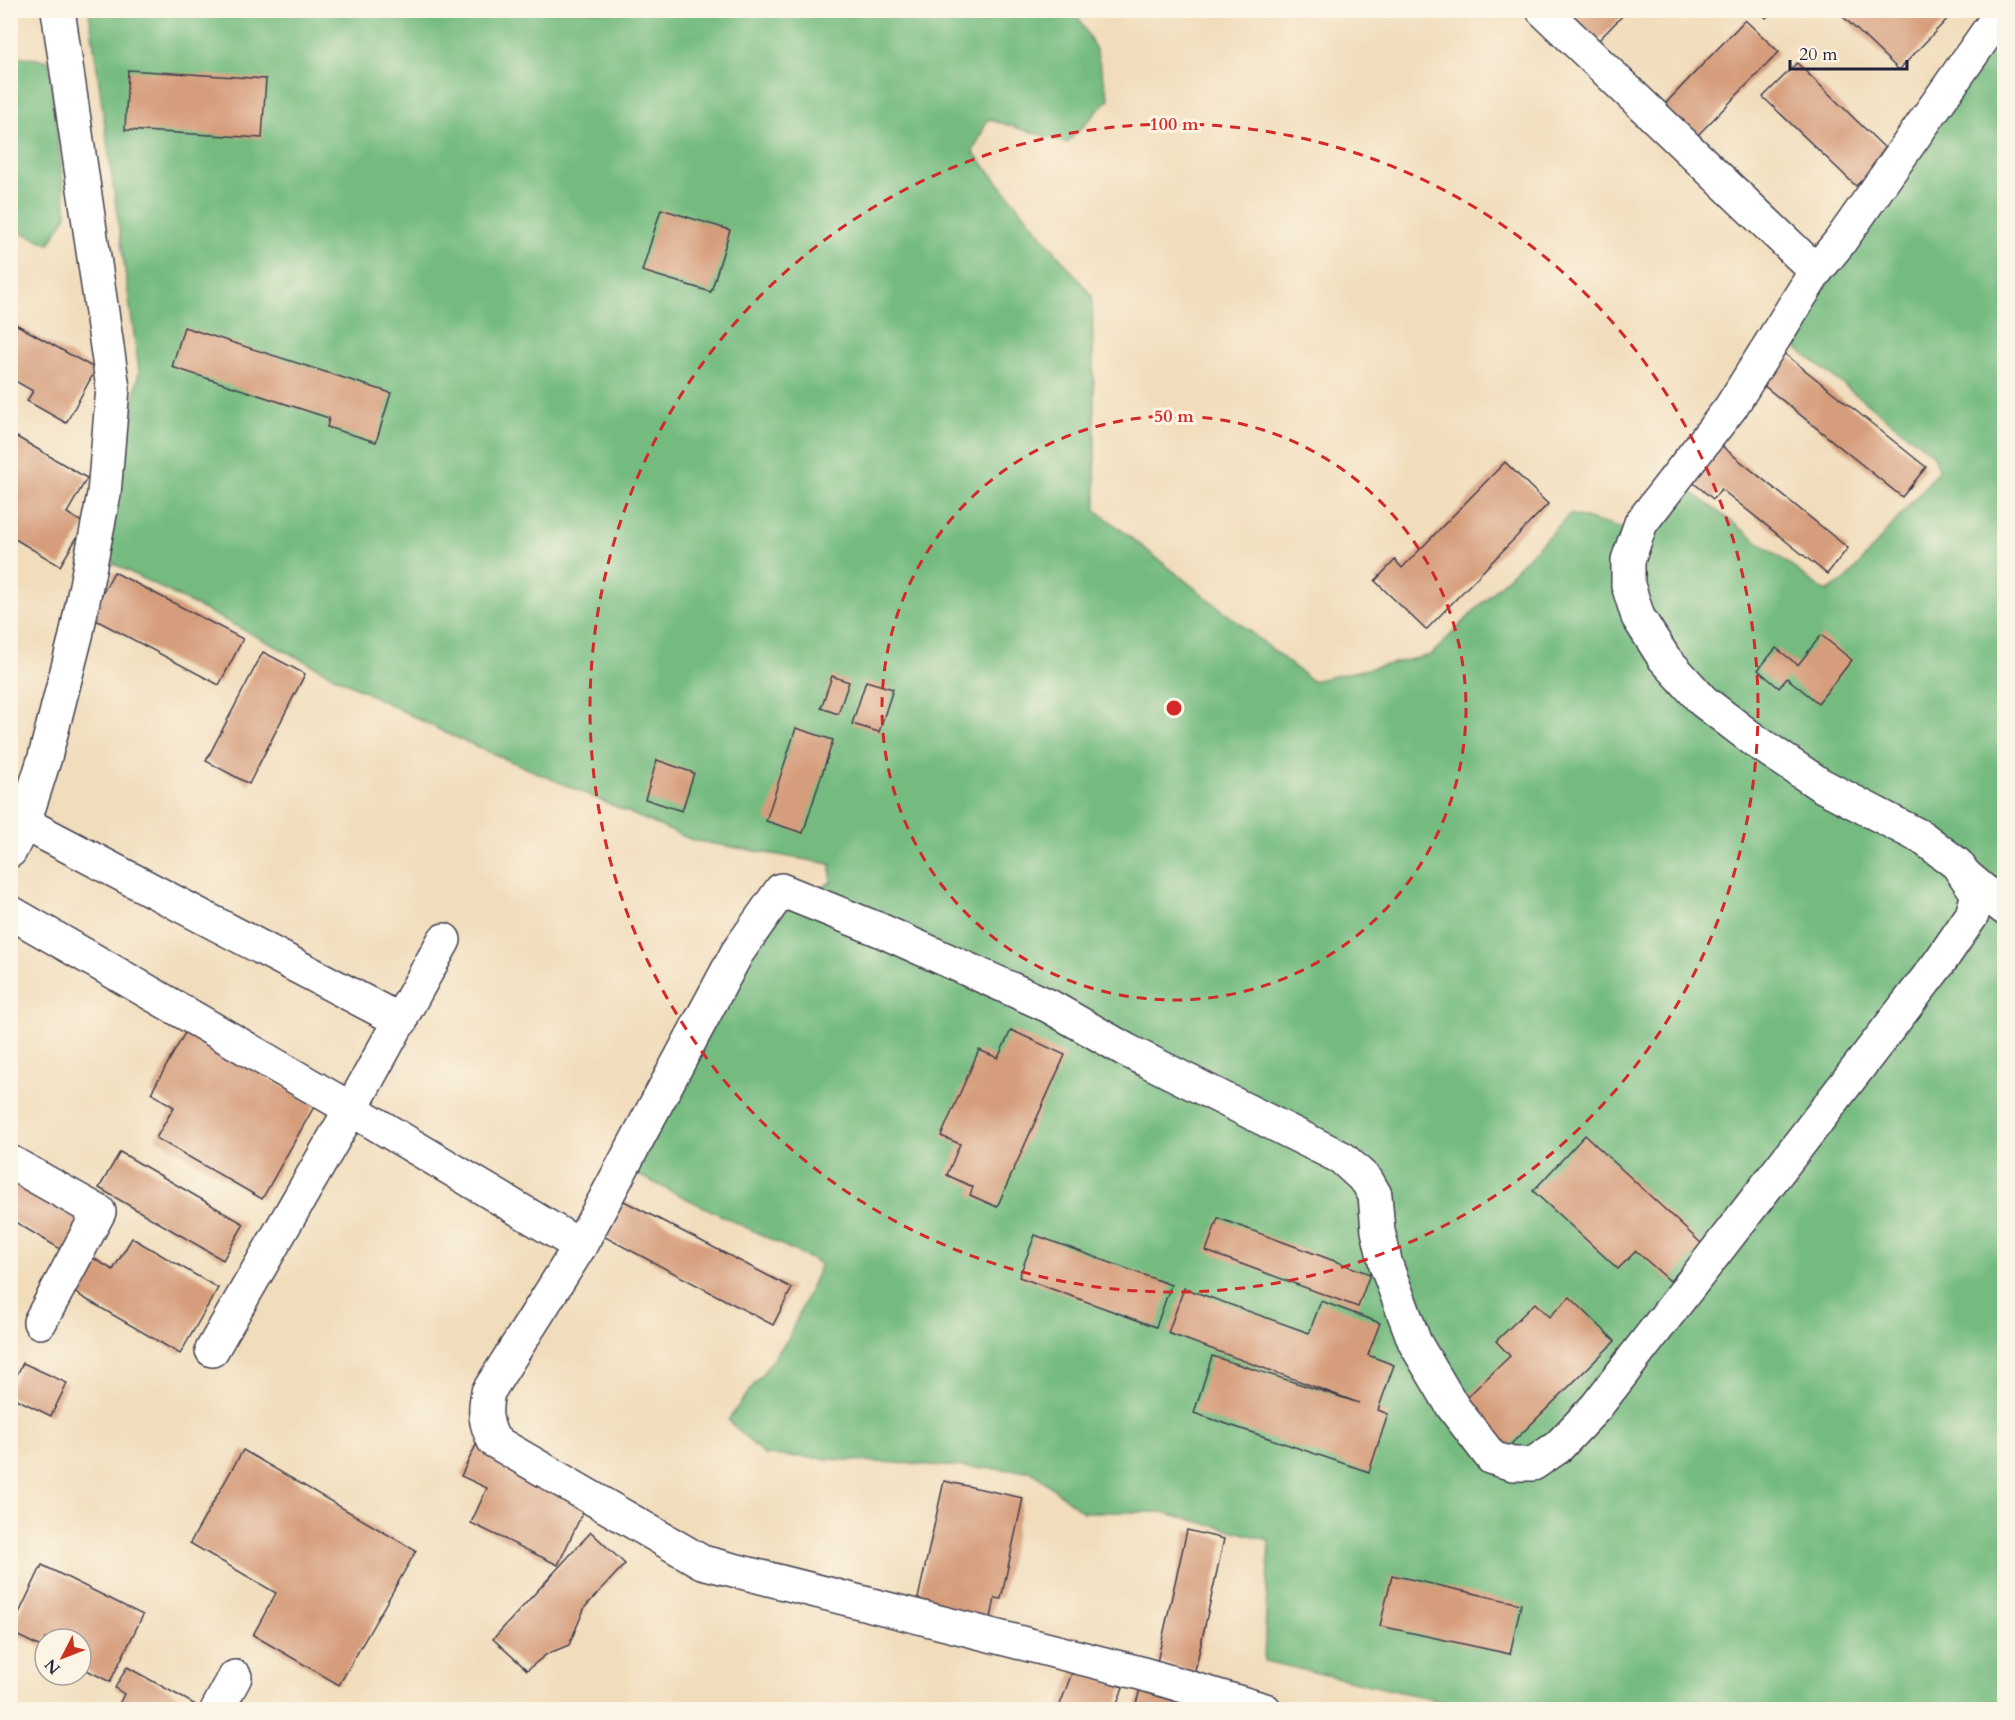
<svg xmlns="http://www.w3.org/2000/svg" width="2015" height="1720" font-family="Cardo,serif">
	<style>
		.forest { fill: #74bb80; stroke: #4b6e5e; stroke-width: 1.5 }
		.building { fill: #d69d7c }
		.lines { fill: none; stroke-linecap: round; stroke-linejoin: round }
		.street-casing { stroke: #413e4e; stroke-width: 36 }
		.street { stroke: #fff; stroke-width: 33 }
		.ring { fill: none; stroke: #d62828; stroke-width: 3; stroke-dasharray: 10 8 }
		.centre { fill: #d62828; stroke: #fcf5e5; stroke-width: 3 }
		.ring-label { font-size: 18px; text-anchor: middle; font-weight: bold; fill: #d62828; stroke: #fcf5e5; stroke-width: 6; stroke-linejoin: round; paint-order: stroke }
	</style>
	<rect width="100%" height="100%" fill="#fcf5e5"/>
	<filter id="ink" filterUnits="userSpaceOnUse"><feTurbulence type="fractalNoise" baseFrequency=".0167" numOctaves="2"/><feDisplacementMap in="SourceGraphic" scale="12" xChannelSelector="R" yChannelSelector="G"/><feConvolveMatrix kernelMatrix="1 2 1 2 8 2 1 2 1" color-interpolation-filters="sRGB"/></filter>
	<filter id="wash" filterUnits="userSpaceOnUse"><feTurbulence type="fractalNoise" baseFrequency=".008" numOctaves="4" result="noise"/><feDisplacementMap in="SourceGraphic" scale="24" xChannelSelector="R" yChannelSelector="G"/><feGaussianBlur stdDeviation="1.35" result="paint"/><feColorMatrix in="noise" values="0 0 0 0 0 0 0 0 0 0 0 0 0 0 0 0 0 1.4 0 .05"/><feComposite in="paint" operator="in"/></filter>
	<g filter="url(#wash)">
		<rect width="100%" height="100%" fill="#f1ddbc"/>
		<g class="forest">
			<path d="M89,11H1075L1096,50L1109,99L1067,143L988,119L973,152L1092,296L1096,510L1312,681L1431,655L1570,514L1652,537L1685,487L1826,592L1846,580L1939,470L1934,455L1796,348L1791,328L2004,26V1709H1476L1264,1661L1269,1540L1162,1512H1083L1031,1471L764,1455L728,1420L788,1339L821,1264L636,1174L750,952L784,911L831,882V864L692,840L448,734L114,564L107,546L139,371Z"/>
			<path d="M10,55L49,61L67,215L49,244L11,228Z"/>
		</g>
		<g id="blocks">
			<g class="building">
				<path d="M1565,10H1628L1597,42Z"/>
				<path d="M1759,10H1774L1766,18Z"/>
				<path d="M1836,10H1946L1951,15L1899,70Z"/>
				<path d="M1745,20L1779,52L1696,137L1663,106Z"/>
				<path d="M1797,63L1889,152L1856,186L1763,97Z"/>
				<path d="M128,70L266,79L262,138L125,130Z"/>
				<path d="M661,209L730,230L711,292L642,271Z"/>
				<path d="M10,321L96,369L66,423L27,401L33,391L10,378Z"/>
				<path d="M184,327L391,393L376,442L327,427L329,418L172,367Z"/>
				<path d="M1780,350L1926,467L1902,497L1757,380Z"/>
				<path d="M10,433L87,478L67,513L85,524L60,566L10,536Z"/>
				<path d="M1713,439L1848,548L1827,574L1721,489L1713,499L1684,475Z"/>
				<path d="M1505,462L1548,504L1426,630L1375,581L1395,560L1402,568Z"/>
				<path d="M114,572L243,639L219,685L90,617Z"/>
				<path d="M1821,635L1852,660L1818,703L1787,678L1779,688L1758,670L1776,648L1798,665Z"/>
				<path d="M263,652L305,674L249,784L206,761Z"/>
				<path d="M832,676L849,682L838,714L821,708Z"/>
				<path d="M866,681L893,689L879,732L852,724Z"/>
				<path d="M796,728L833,740L803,833L766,821Z"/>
				<path d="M657,760L694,773L682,811L645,799Z"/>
				<path d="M1011,1030L1065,1055L997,1207L970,1195L973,1187L947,1175L960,1144L941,1136L979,1050L998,1058Z"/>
				<path d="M186,1031L315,1105L262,1199L156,1138L174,1107L151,1093Z"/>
				<path d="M1585,1135L1703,1245L1670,1281L1636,1251L1618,1269L1533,1191Z"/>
				<path d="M120,1152L244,1224L223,1260L99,1188Z"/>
				<path d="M10,1179L84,1223L67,1253L10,1219Z"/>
				<path d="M622,1200L792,1288L773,1325L603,1236Z"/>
				<path d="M1218,1218L1370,1274L1358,1307L1206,1251Z"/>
				<path d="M1035,1235L1171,1285L1156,1327L1019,1277Z"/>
				<path d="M132,1238L218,1288L180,1354L65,1287L85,1253L113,1270Z"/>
				<path d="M1184,1288L1309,1333L1321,1301L1380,1323L1368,1355L1394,1365L1378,1410L1388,1414L1369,1472L1194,1413L1212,1356L1359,1403L1168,1333Z"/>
				<path d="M1570,1297L1615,1341L1507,1448L1462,1402L1510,1356L1496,1341L1535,1303L1549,1317Z"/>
				<path d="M23,1363L67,1383L51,1416L10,1396V1388Z"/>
				<path d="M476,1445L589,1499L558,1565L471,1523L487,1488L461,1476Z"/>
				<path d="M243,1450L416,1551L339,1685L253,1635L276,1593L190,1543Z"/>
				<path d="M944,1481L1023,1498L1001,1599L995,1598L990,1623L915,1612Z"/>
				<path d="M1187,1530L1224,1539L1195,1671L1157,1662Z"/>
				<path d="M591,1532L625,1564L585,1607L569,1645L547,1654L527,1670L493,1639Z"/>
				<path d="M42,1565L143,1615L110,1682L81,1667V1639H45V1649L10,1632Z"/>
				<path d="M1392,1575L1521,1604L1510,1654L1380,1626Z"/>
				<path d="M127,1667L196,1705L193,1710H116L124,1694L115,1688Z"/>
				<path d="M1073,1670L1123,1687L1115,1710H1058Z"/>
				<path d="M1142,1683L1188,1698L1184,1710H1134Z"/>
			</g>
		</g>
	</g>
	<g filter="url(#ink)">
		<use href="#blocks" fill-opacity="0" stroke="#413e4e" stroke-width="1.5"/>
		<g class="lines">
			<g class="street-casing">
				<g id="street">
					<path d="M1816,271L1839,243L2003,10"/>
					<path d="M24,823L401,1021"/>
					<path d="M10,851L24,823L45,757L76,636L104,494L113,388L58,10"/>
					<path d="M1965,875L2004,908"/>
					<path d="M10,912L351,1109L580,1246"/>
					<path d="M10,1162L99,1212L40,1322"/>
					<path d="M212,1350L351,1109L444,940"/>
					<path d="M217,1710L235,1677"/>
					<path d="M1265,1710L1140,1673L702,1562L494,1441C485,1423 484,1412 488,1392L580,1246L737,953L781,890L880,930L1049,1006L1126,1050L1342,1158L1367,1181L1375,1195L1378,1231L1386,1265L1415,1343L1453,1407L1492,1458L1513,1464H1533L1558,1447L1596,1407L1939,963L1972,915L1978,894L1957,864L1923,838L1821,785L1754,740L1703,701L1664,658L1638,617L1628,585V560L1641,523L1731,407L1816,271L1543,10"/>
				</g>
			</g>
			<use href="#street" class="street"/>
		</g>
	</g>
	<g class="ring">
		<circle cx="1174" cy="708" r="292"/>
		<circle cx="1174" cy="708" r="584"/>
	</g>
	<circle cx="1174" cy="708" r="9" class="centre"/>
	<g class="ring-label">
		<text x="1174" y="130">100 m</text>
		<text x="1174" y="422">50 m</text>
	</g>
	<rect width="2015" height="1720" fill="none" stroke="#fcf5e5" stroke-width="36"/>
	<g transform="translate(63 1657) rotate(228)"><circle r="28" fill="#fcf5e5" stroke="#a5a1a1" stroke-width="1.5"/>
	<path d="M0-4.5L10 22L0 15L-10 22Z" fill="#c8321e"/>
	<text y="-9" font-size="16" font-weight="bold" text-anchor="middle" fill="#22223b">N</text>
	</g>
	<path d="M1790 60v9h117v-9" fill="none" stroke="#22223b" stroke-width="3"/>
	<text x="1799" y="60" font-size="18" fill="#22223b" stroke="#fcf5e5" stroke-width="4.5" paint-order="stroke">20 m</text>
</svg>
